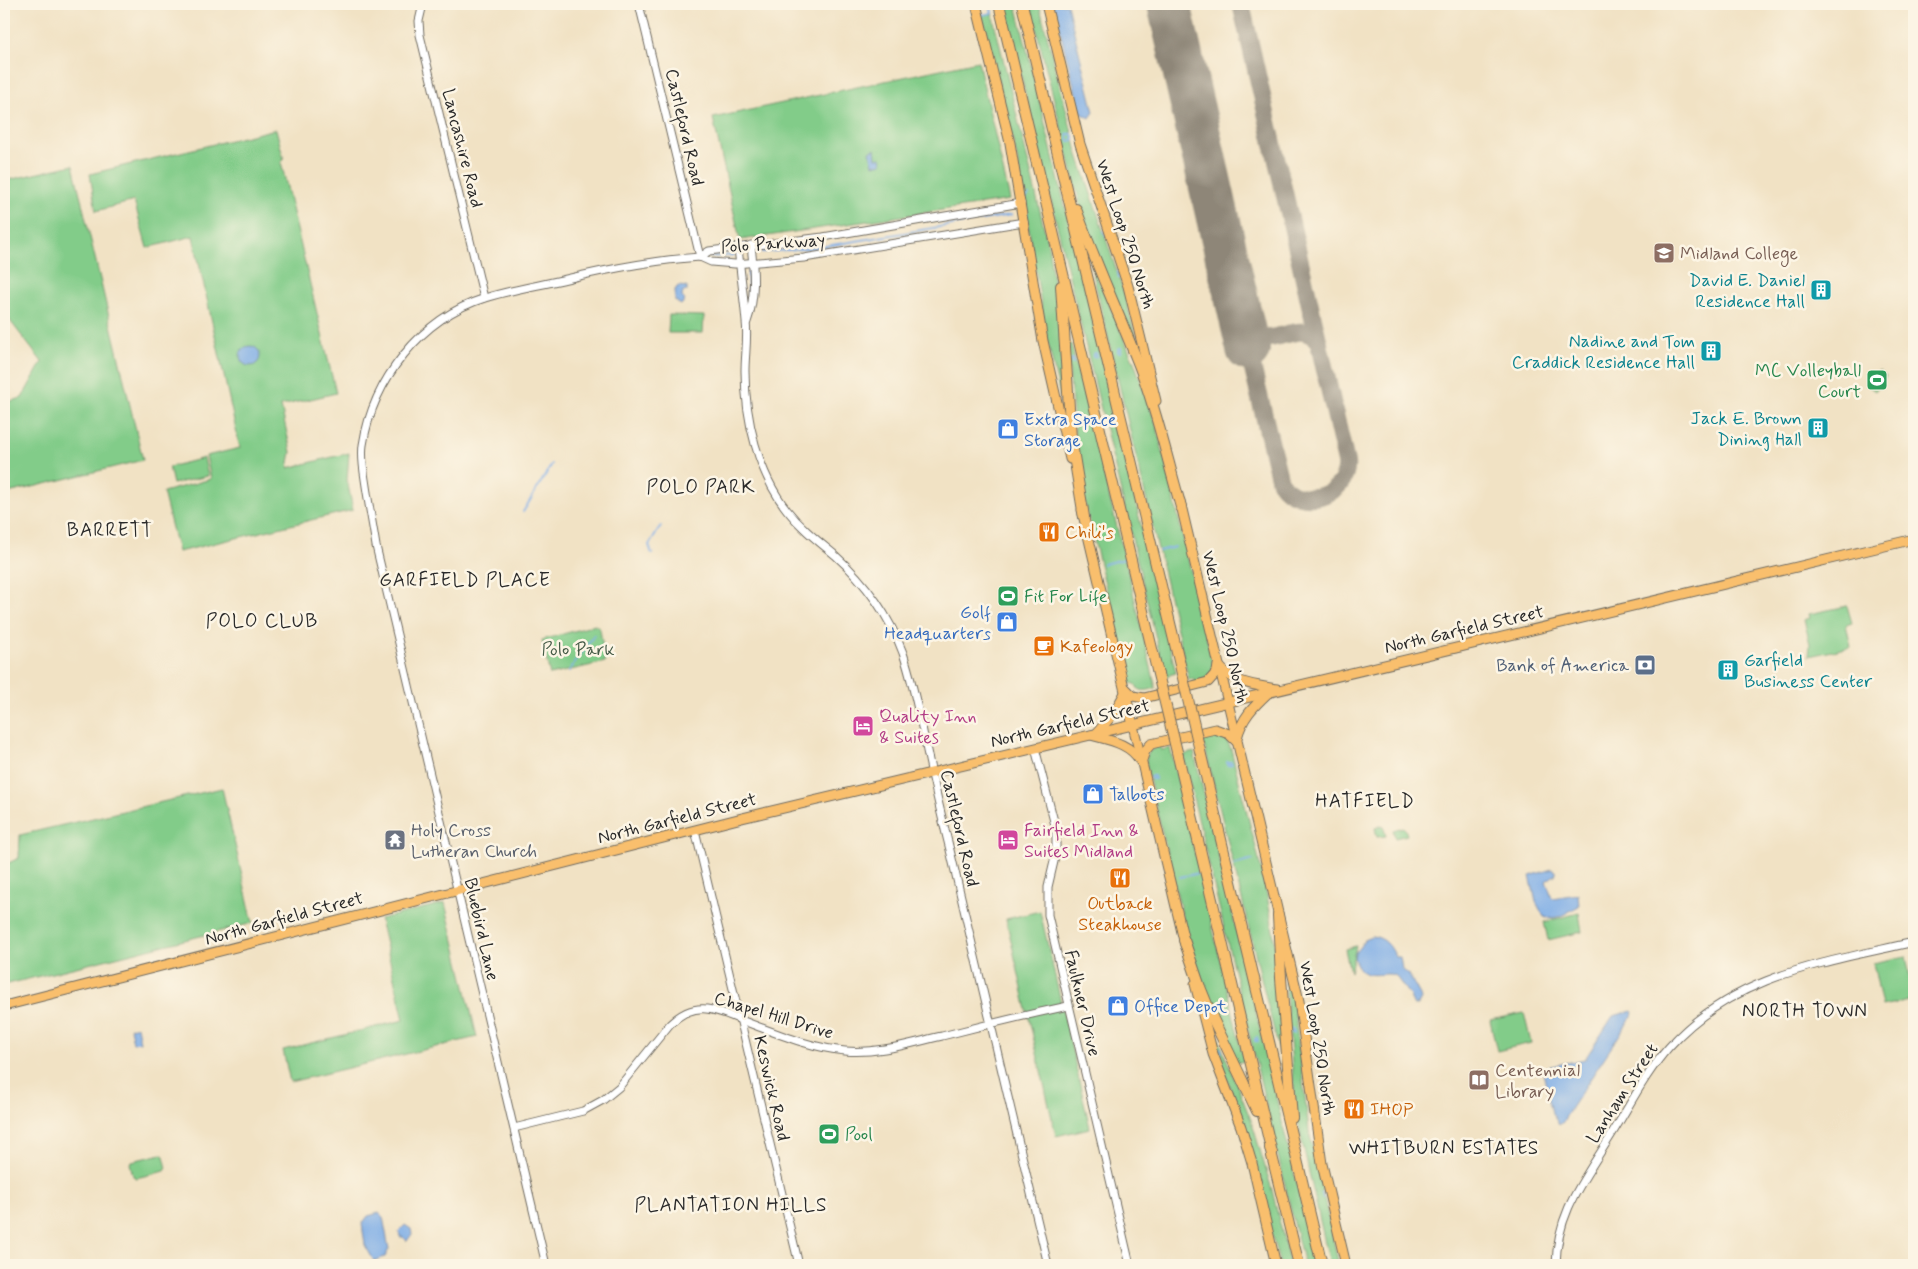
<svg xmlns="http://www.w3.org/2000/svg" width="1918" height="1269" font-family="Mynerve,sans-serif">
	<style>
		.green { fill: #82cc89; stroke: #567c5a }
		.water { fill: #7bace6; stroke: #536c88 }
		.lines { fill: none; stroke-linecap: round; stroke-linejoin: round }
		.stream { stroke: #7bace6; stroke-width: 2 }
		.taxiway { stroke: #8e8678; stroke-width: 18 }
		.runway { stroke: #8e8678; stroke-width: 44 }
		.minor-casing { stroke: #706b61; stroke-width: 9 }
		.major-casing { stroke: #706b61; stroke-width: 11 }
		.highway-casing { stroke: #706b61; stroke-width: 12 }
		.minor { stroke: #fff; stroke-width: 7 }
		.major { stroke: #f9bf6d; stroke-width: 9 }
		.highway { stroke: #f9bf6d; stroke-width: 10 }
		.highway-bridge-casing { stroke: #706b61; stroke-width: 12; stroke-linecap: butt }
		.highway-bridge { stroke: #f9bf6d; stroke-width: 10 }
		.labels { text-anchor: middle; stroke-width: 5; stroke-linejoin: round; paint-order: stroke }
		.street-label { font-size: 18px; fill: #2b2b2b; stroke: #fcf5e5 }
		.education-label { font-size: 18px; fill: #785e54; stroke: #fcf5e5; text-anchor: start }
		.culture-label { font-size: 18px; fill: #0d838f; stroke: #fcf5e5; text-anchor: end }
		.leisure-label { font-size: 18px; fill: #27864d; stroke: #fcf5e5; text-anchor: start }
		.shop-label { font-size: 18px; fill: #366cbe; stroke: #fcf5e5; text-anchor: start }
		.food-label { font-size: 18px; fill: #c56008; stroke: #fcf5e5; text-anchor: start }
		.park-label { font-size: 18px; fill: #455b47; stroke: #fcf5e5 }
		.service-label { font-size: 18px; fill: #4e5e75; stroke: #fcf5e5; text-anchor: end }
		.hotel-label { font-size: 18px; fill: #b23c85; stroke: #fcf5e5; text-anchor: start }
		.worship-label { font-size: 18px; fill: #5b616d; stroke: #fcf5e5; text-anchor: start }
		.neighbourhood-label { font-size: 19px; letter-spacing: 1px; fill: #2b2b2b; stroke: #fcf5e5 }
	</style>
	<rect width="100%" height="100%" fill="#fcf5e5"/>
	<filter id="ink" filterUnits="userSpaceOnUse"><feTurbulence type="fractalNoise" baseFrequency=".02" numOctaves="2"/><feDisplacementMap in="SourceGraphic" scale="10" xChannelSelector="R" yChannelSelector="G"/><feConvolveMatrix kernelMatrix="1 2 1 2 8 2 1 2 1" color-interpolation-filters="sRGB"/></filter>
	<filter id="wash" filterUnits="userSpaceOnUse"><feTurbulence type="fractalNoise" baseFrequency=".0096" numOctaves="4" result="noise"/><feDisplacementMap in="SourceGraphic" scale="20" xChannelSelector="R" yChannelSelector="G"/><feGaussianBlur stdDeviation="1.12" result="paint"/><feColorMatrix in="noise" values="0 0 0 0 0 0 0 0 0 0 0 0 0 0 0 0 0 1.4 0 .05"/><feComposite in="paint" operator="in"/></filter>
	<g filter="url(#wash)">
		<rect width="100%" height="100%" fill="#f1e2c4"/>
		<g class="green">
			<path d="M1004,4H1016L1081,272L1176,673L1165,676Z"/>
			<path d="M1030,4H1039L1077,152L1125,296L1138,347L1135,348L1089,234L1080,204Z"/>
			<path d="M992,13L1048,244L1059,321L1065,408H1063L1047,339L1017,158L982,15Z"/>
			<path d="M978,61L1010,200L740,240L713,118Z"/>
			<path d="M276,129L284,160L281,162L336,393L281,406L291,452L288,468L349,453L347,480L353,510L178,552L163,492L211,479L206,456L240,448L193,236L147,248L134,201L96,211L90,174Z"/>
			<path d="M73,165L143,460L4,494V403L22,398L42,362L4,313V181Z"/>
			<path d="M1092,265L1134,362L1157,427L1213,665L1211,676L1195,684L1194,679L1189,680L1093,274Z"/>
			<path d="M669,315L704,316L703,333H668Z"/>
			<path d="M1071,344L1125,559L1156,688C1146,691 1139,693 1134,683L1130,684L1084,500L1077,461L1067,345Z"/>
			<path d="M1879,370L1886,376L1875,391L1867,385Z"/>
			<path d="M204,458L208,476L173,484L169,467Z"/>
			<path d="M1847,606L1852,623L1846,625L1851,647L1809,656L1810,644L1804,620L1810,618L1809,614Z"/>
			<path d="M595,625L600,629L605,662L550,675L542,640Z"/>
			<path d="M1214,733L1225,737L1231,749C1242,798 1257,846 1267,895C1277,946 1280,999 1284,1051H1279L1203,740L1208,739L1207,734Z"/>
			<path d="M1160,746L1161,750L1170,748L1244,1061L1236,1063L1198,971L1186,932L1146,765C1145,755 1149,749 1160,746Z"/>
			<path d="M1194,752L1316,1265H1304L1183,755Z"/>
			<path d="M222,788L253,923L4,985V865L19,858L20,835Z"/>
			<path d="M1383,825L1386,836L1377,837L1375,828Z"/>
			<path d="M1403,827L1405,829L1407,835L1395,838L1393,830Z"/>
			<path d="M445,903L477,1037L290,1082L283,1050L404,1020L380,919Z"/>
			<path d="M1040,911L1090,1128L1056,1136L1006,919Z"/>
			<path d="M1579,913L1582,932L1548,940L1544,922Z"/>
			<path d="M1356,946L1350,972L1345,949Z"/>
			<path d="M1906,956L1914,999L1882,1006L1873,963Z"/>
			<path d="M1287,981L1294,1006L1309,1131L1339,1265H1330L1301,1137L1295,1100L1285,982Z"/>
			<path d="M1206,1008L1251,1120L1272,1190L1290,1265H1280L1231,1090L1209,1027Z"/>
			<path d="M1524,1013L1531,1043L1497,1051L1490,1020Z"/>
			<path d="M161,1154L164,1156L167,1168L165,1171L136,1178L133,1176L130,1163L132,1161Z"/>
		</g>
		<g class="water">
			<path d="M1053,4H1067L1094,112L1090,118L1081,113Z"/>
			<path d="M875,149L876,158L881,157L882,163L873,165L870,151Z"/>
			<path d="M678,286L687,287V291L683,292L682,297L685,300L681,305L675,301V290Z"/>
			<circle cx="250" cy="356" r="10"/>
			<path d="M1552,869L1556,871V874L1546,881L1552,898L1578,894L1579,906C1568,911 1559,921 1544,917L1536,902L1530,876Z"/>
			<path d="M1372,936C1385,938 1390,945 1396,957H1400L1402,969L1409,975L1419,993L1421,999L1418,1005H1413L1410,996L1395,975C1380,971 1365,982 1356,963C1353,958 1354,953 1358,949C1363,943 1365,937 1372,936Z"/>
			<path d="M1632,1011L1633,1012L1632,1016L1567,1114L1564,1121L1559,1125L1552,1113L1542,1068L1585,1059L1613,1016Z"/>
			<path d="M137,1026L140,1042L133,1043L130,1028Z"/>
			<path d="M379,1213L383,1217L389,1249L385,1257L374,1261L365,1245L362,1224L368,1216Z"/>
			<path d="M405,1225L411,1229L412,1234L407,1241L403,1237H400L399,1231Z"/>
		</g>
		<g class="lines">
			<g class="stream">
				<path d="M982,13V15L992,13L990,4"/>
				<path d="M1067,134H1072L1074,140L1069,141Z"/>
				<path d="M1027,216L1024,199L1029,195"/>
				<path d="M1104,231L1106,237"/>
				<path d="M762,252L814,248L1011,215"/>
				<path d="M710,257L734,255"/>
				<path d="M748,269V303"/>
				<path d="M1118,272L1119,278"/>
				<path d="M1121,348V352H1118V349Z"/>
				<path d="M1096,353L1097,356L1093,357V354Z"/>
				<path d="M1073,359L1074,362L1071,363L1070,360Z"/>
				<path d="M523,512L552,464"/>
				<path d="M1159,551L1175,547"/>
				<path d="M652,554L649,545L661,526"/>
				<path d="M1103,564L1125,559"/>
				<path d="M569,671L594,635"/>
				<path d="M1227,762H1231L1232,764L1228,765Z"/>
				<path d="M1150,776H1154L1155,779H1151Z"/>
				<path d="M1233,865L1253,860"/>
				<path d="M1180,877L1200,873"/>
				<path d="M1293,1029L1294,1033H1291L1290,1030Z"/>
				<path d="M1257,1038L1258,1041H1255V1039Z"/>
				<circle cx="1219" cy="1051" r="2.5"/>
				<path d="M1322,1193L1323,1199"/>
			</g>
			<g class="taxiway">
				<path d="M1241,4L1346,462C1350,497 1298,510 1280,482L1248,349"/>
				<path d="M1243,324C1267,361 1298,311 1319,343"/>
			</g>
			<path class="runway" d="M1169,4L1248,349"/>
		</g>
	</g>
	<g filter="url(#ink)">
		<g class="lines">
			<g class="minor-casing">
				<g id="minor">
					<path d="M423,4L419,21L420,35L484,298"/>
					<path d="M639,4L700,257"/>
					<path d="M738,246C740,272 744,297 746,322C748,338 745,355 745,371C745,419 758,473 787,510C801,528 818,541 835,555C865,582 889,615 903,653C915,689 922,728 930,765C936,793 943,822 950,850C982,988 1015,1127 1048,1265"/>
					<path d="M700,257L711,262L735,264L804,258L1024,222"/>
					<path d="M700,257L709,251L823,237L1021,203"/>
					<path d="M747,322C756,298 754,271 751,245"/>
					<path d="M1035,748L1056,829V853L1048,887V915L1130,1265"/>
					<path d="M695,830L799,1265"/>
					<path d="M514,1128L583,1111L603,1100L619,1087L670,1024C699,996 720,1013 754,1025C784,1036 813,1048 845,1051C878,1054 911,1043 942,1036C984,1025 1026,1015 1068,1006"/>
					<path d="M546,1265L376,546C373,526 369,506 366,486C364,472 361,458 363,445C373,380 421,318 485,298C510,290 536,286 562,280C608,269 653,260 700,257"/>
					<path d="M1556,1265C1557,1214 1581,1184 1607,1142C1627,1111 1644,1075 1669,1047C1734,974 1824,963 1914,942"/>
				</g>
			</g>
			<g class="major-casing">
				<g id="major">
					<path d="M976,4L1010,143L1043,341L1070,459"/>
					<path d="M1046,4L1080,144L1128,286L1156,401"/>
					<path d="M1180,501L1299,1001L1322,1164L1346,1265"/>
					<path d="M1082,510L1185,945"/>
					<path d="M1219,666C1234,684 1256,685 1277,689"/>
					<path d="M1125,688L1133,696L1144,698L1208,682L1217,672L1218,665"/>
					<path d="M1097,733L1114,713L1125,693"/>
					<path d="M1091,735C1108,740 1130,743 1140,761"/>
					<path d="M1237,738C1242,718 1253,707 1268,693"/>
					<path d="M1142,760L1145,751L1151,744L1215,729L1229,734L1236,741"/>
					<path d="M1195,984L1213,1054L1241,1127L1252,1163L1276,1265"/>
					<path d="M4,1006L742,818L1914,539"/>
				</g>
			</g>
			<g class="highway-casing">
				<g id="highway">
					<path d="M999,4L1157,670"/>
					<path d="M1022,4L1180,665"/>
					<path d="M1076,209C1095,262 1118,312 1139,365C1157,411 1167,459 1181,507"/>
					<path d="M1061,286L1071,438L1084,517"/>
					<path d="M1200,751L1322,1265"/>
					<path d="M1178,756L1272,1153"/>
					<path d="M1278,915L1281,978L1292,1118"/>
					<path d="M1184,940L1200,987L1213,1019L1257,1111"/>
					<path d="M1270,1148L1299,1265"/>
				</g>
			</g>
			<use href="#minor" class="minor"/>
			<use href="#major" class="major"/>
			<use href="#highway" class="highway"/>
			<g class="highway-bridge-casing">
				<g id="highway-bridge">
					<path d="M1180,665L1200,751"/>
					<path d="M1157,670L1178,756"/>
				</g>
			</g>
			<use href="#highway-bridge" class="highway-bridge"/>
		</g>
	</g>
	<defs>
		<g id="university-square" transform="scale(1.125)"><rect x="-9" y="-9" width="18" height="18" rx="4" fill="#8d6e63" stroke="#fcf5e5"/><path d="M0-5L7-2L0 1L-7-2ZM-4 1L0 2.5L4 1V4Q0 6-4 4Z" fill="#fff"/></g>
		<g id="building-square" transform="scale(1.125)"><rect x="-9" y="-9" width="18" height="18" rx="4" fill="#0f9aa8" stroke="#fcf5e5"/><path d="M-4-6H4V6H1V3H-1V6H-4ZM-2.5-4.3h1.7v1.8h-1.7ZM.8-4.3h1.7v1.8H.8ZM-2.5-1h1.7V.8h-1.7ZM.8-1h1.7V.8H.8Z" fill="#fff"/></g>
		<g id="stadium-square" transform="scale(1.125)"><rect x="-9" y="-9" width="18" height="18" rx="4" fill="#2e9e5b" stroke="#fcf5e5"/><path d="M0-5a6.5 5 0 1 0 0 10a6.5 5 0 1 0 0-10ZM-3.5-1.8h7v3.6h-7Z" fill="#fff"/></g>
		<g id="shop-square" transform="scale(1.125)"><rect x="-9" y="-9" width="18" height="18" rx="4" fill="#3f7fe0" stroke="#fcf5e5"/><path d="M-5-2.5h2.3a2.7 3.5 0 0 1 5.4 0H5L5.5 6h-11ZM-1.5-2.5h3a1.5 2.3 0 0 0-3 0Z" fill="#fff"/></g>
		<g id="restaurant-square" transform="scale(1.125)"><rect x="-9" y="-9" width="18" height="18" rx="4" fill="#e8710a" stroke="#fcf5e5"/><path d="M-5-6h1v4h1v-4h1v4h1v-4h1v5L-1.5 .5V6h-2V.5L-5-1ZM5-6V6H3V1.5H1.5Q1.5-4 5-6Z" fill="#fff"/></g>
		<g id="cafe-square" transform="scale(1.125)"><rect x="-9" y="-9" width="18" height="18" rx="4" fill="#e8710a" stroke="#fcf5e5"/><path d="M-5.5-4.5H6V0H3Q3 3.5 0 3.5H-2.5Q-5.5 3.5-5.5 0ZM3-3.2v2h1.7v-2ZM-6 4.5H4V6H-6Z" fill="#fff"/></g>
		<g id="bank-square" transform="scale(1.125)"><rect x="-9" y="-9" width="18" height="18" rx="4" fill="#5c6f8a" stroke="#fcf5e5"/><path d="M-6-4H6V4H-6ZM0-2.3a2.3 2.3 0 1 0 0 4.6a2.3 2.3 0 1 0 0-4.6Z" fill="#fff"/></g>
		<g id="hotel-square" transform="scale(1.125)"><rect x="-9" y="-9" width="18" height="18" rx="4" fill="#d1479c" stroke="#fcf5e5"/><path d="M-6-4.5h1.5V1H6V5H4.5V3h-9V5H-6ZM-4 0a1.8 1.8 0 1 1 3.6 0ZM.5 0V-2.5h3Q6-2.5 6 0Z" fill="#fff"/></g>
		<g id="temple-square" transform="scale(1.125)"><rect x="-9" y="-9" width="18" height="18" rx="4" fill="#6b7280" stroke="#fcf5e5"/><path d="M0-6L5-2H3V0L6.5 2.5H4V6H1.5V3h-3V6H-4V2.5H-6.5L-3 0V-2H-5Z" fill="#fff"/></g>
		<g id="library-square" transform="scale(1.125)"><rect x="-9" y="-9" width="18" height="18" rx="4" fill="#8d6e63" stroke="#fcf5e5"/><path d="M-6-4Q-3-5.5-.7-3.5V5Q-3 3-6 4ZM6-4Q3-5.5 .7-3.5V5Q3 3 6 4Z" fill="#fff"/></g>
	</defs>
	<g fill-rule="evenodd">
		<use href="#university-square" x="1664" y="253"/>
		<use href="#building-square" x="1821" y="290"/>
		<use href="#building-square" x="1711" y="351"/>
		<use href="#stadium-square" x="1877" y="380"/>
		<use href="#building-square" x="1818" y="428"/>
		<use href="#shop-square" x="1008" y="429"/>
		<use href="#restaurant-square" x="1049" y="532"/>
		<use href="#stadium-square" x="1008" y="596"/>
		<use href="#shop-square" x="1007" y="622"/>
		<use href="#cafe-square" x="1044" y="646"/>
		<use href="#bank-square" x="1645" y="665"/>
		<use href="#building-square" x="1728" y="670"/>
		<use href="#hotel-square" x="863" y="726"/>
		<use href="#shop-square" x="1093" y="794"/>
		<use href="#temple-square" x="395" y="840"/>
		<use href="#hotel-square" x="1008" y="840"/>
		<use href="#restaurant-square" x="1120" y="878"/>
		<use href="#shop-square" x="1118" y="1006"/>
		<use href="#library-square" x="1479" y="1080"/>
		<use href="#restaurant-square" x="1354" y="1109"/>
		<use href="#stadium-square" x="829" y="1134"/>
	</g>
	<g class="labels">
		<g class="street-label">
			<text transform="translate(685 127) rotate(77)" y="6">Castleford Road</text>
			<text transform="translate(463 148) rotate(76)" y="6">Lancashire Road</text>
			<text transform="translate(1126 234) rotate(72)" y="6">West Loop 250 North</text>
			<text transform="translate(773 243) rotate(-4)" y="6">Polo Parkway</text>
			<text transform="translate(1226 627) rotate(77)" y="6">West Loop 250 North</text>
			<text transform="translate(1464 629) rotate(-13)" y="6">North Garfield Street</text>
			<text transform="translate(1070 723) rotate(-13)" y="6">North Garfield Street</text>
			<text transform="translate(677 818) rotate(-14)" y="6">North Garfield Street</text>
			<text transform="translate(960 828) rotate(77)" y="6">Castleford Road</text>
			<text transform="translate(284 918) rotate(-15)" y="6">North Garfield Street</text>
			<text transform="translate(482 929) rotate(77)" y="6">Bluebird Lane</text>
			<text transform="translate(1083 1003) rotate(77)" y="6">Faulkner Drive</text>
			<text transform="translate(774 1015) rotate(17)" y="6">Chapel Hill Drive</text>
			<text transform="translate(1318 1038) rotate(81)" y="6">West Loop 250 North</text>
			<text transform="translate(772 1088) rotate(77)" y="6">Keswick Road</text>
			<text transform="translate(1622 1093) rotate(-57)" y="6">Lanham Street</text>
		</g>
		<g class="education-label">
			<text x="1680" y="259">Midland College</text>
			<text x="1495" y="1076">Centennial<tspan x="1495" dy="21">Library</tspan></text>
		</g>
		<g class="culture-label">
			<text x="1805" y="286">David E. Daniel<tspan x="1805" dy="21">Residence Hall</tspan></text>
			<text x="1695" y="347">Nadine and Tom<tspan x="1695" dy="21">Craddick Residence Hall</tspan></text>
			<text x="1802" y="424">Jack E. Brown<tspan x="1802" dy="21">Dining Hall</tspan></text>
			<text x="1744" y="666" text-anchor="start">Garfield<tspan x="1744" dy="21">Business Center</tspan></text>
		</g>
		<g class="leisure-label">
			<text x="1861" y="376" text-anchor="end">MC Volleyball<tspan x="1861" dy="21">Court</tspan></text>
			<text x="1024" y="602">Fit For Life</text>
			<text x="845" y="1140">Pool</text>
		</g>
		<g class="shop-label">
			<text x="1024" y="425">Extra Space<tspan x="1024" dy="21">Storage</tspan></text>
			<text x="991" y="618" text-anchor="end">Golf<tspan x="991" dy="21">Headquarters</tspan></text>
			<text x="1109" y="800">Talbots</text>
			<text x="1134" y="1012">Office Depot</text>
		</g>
		<g class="food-label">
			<text x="1065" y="538">Chili's</text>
			<text x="1060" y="652">Kafeology</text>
			<text x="1120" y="909" text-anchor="middle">Outback<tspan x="1120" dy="21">Steakhouse</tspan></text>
			<text x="1370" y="1115">IHOP</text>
		</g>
		<g class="park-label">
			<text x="578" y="655">Polo Park</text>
		</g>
		<g class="service-label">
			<text x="1629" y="671">Bank of America</text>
		</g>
		<g class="hotel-label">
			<text x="879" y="722">Quality Inn<tspan x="879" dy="21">&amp; Suites</tspan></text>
			<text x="1024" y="836">Fairfield Inn &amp;<tspan x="1024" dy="21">Suites Midland</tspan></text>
		</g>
		<g class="worship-label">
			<text x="411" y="836">Holy Cross<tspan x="411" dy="21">Lutheran Church</tspan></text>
		</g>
		<g class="neighbourhood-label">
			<text x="701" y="493">POLO PARK</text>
			<text x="110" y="536">BARRETT</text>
			<text x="465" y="586">GARFIELD PLACE</text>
			<text x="262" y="627">POLO CLUB</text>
			<text x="1365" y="807">HATFIELD</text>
			<text x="1805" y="1017">NORTH TOWN</text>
			<text x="1444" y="1154">WHITBURN ESTATES</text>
			<text x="731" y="1211">PLANTATION HILLS</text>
		</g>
	</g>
	<rect width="1918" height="1269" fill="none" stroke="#fcf5e5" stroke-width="20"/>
</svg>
